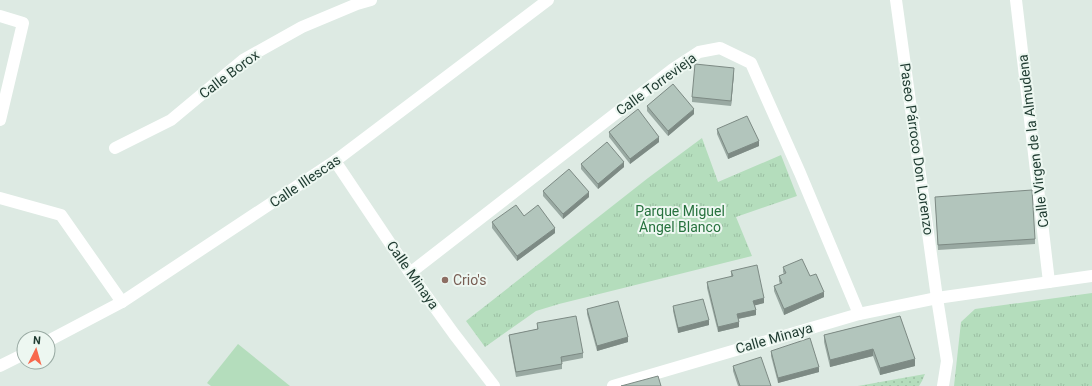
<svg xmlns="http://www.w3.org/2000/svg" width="1092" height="386" font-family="Roboto,sans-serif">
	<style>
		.grass { fill: url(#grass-dots) }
		.park { fill: url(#park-tufts) }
		.pitch { fill: #b4ddbc }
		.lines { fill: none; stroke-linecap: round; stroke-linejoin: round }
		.street { stroke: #fff; stroke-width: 12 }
		.wall { fill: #99a9a2 }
		.shaded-wall { fill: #7d8a84 }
		.building { fill: #b2c5bc; stroke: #7d8a84 }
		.education-dot { fill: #8d6e63; stroke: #edf7f1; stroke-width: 1.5 }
		.labels { text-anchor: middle; stroke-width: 4; stroke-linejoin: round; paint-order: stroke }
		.street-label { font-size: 14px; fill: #1e3a30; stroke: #edf7f1 }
		.park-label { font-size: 14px; fill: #27723e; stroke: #edf7f1 }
		.education-label { font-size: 14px; fill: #785e54; stroke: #edf7f1; text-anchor: start }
	</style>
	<defs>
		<pattern id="grass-dots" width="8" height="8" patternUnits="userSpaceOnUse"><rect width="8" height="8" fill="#b4ddbc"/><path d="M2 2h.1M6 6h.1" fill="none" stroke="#9abea2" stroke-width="1.8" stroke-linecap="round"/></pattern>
		<pattern id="park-tufts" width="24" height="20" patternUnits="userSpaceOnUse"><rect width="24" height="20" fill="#b4ddbc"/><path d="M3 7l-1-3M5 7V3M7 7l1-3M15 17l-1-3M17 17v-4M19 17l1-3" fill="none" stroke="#9abea2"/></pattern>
	</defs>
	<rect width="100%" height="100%" fill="#ddeae3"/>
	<path class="grass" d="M925,374L922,381L919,386H858Z"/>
	<g class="park">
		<path d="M702,138L718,182L781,155L797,196L736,217L752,256L559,304L536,311L485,347L466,321L648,178Z"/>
		<path d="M1092,293V386H954L961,322L975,309Z"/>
	</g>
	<path class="pitch" d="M238,344L290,386H211L207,383Z"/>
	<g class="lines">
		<g class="street">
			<path d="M896,0L937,298L947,361L943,386"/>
			<path d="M1016,0L1049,282"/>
			<path d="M0,16L23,23L0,120"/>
			<path d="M115,148L171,120L243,60L302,27L357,4L371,0"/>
			<path d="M335,161L410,273L454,334L494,386"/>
			<path d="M0,198L61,215L122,302"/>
			<path d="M410,273L673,69L699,52L720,48L751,63L800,173L859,314"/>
			<path d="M48,341L122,302L335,161L548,0"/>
			<path d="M0,366L24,354"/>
			<path d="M613,386L859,314L937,298L1092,276"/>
		</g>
	</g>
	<g class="wall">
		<path d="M734,73L731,106L692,102V97Z"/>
		<path d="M647,106L694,114L668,136L647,111Z"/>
		<path d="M717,129L759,146L728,159L717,134Z"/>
		<path d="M609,132L659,142L630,164L609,137Z"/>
		<path d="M581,164L624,167L598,189L581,169Z"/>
		<path d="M543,191L589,197L563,219L543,196Z"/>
		<path d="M935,197L1035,239V244L938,250Z"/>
		<path d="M524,216L555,233L517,261L492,228V222Z"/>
		<path d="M783,267L810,276L824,297L784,315L774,291V286L780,284L779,281V276L784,274L783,272Z"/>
		<path d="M731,271L764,303L755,305L756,315L738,319L739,327L718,332L707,288V282L731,277Z"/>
		<path d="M673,306L709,325L678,333L673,311Z"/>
		<path d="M587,309L628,342L597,351L587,314Z"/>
		<path d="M900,316L915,366L880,375L873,356L830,367L824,342V335Z"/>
		<path d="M537,323L583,353V358L562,362V369L516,377L509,340V335L537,329Z"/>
		<path d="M771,351L819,372L778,383L771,356Z"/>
		<path d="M733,366L771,386H738L733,371Z"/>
	</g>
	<g class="shaded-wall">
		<path d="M734,68V73L731,106V101Z"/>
		<path d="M694,109V114L668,136V131Z"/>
		<path d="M659,137V142L630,164V159Z"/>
		<path d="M759,141V146L728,159V154Z"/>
		<path d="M624,162V167L598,189V184Z"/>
		<path d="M589,192V197L563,219V214Z"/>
		<path d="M555,228V233L517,261V256Z"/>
		<path d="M824,292V297L784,315V309Z"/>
		<path d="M764,298V303L753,306V301Z"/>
		<path d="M756,310V315L737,319V314Z"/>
		<path d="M709,320V325L678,333V328Z"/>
		<path d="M739,322V327L718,332V327Z"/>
		<path d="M628,337V342L597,351V346Z"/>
		<path d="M873,349V356L830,367V360Z"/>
		<path d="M915,359V366L880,375V368Z"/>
		<path d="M819,367V372L778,383V378Z"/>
	</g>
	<g class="building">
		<path d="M695,64L734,68L731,101L692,97Z"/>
		<path d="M673,84L694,109L668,131L647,106Z"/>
		<path d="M638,109L659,137L630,159L609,132Z"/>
		<path d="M747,116L759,141L728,154L717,129Z"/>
		<path d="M607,142L624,162L598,184L581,164Z"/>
		<path d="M569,169L589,192L563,214L543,191Z"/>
		<path d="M1032,190L1035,239L938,245L935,197Z"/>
		<path d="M516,205L524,216L538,205L555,228L517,256L492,222Z"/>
		<path d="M802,259L810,276L816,274L824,292L784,309L774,286L782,283L779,276L786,273L783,267Z"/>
		<path d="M757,265L764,298L753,301L756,310L737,314L739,322L718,327L707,282L733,276L731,271Z"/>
		<path d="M703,299L709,320L678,328L673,306Z"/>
		<path d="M618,301L628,337L597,346L587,309Z"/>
		<path d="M576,316L583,353L561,357L562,364L516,372L509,335L538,329L537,323Z"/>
		<path d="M900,316L915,359L880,368L873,349L830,360L824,335Z"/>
		<path d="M810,338L819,367L778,378L771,351Z"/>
		<path d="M761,357L771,386H740L733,366Z"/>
		<path d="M658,376L661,386H621Z"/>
	</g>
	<circle class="education-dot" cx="445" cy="280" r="4"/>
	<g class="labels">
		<g class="street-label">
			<text transform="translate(229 74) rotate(-37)" y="5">Calle Borox</text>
			<text transform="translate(656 84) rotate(-36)" y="5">Calle Torrevieja</text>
			<text transform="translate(1033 141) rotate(-97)" y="5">Calle Virgen de la Almudena</text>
			<text transform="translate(917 149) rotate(82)" y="5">Paseo Párroco Don Lorenzo</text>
			<text transform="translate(305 181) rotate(-34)" y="5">Calle Illescas</text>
			<text transform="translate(413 275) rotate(55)" y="5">Calle Minaya</text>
			<text transform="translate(774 338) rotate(-16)" y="5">Calle Minaya</text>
		</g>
		<g class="park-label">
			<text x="680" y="216">Parque Miguel<tspan x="680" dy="16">Ángel Blanco</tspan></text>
		</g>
		<g class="education-label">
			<text x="453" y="285">Crio's</text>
		</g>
	</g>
	<g transform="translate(36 350) rotate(5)"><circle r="19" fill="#edf7f1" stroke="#9aaba4"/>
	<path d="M0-3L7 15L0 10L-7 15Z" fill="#f8694d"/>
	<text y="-6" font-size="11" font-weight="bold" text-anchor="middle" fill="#1e3a30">N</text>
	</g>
</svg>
